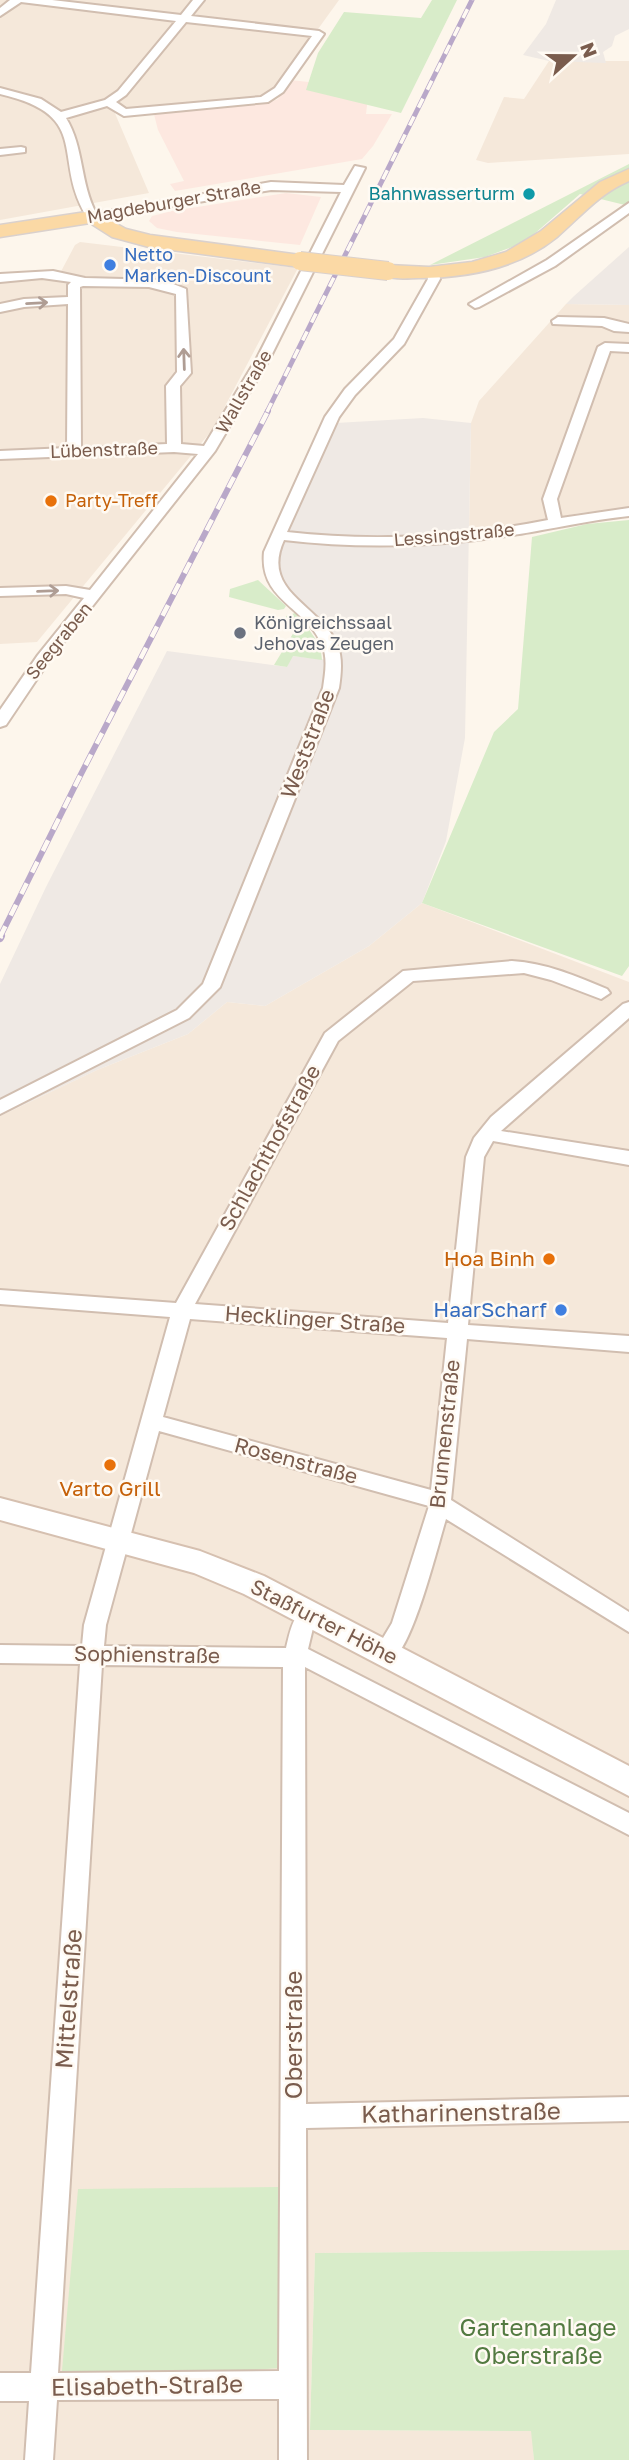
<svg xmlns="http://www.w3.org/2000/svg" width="629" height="2460" font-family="'Golos Text',sans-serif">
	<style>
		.residential { fill: #f5e8da }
		.commercial { fill: #fde8e0 }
		.industrial { fill: #efe9e4 }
		.green { fill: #d8ecc9 }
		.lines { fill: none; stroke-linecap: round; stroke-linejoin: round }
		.minor-casing { stroke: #d1beb0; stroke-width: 4 }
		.secondary-casing { stroke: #d6c0b0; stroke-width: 4 }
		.primary-casing { stroke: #dad1cd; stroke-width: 3 }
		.minor { fill: #fff; fill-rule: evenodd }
		.secondary { fill: #fff; fill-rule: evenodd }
		.primary { fill: #fbd9a5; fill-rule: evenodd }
		.rail-far2-casing { stroke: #b9a8c9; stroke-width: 5 }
		.rail-far1-casing { stroke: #b9a8c9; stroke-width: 6 }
		.rail-casing { stroke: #b9a8c9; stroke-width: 8 }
		.rail-far2 { stroke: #fffaf3; stroke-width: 3.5; stroke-dasharray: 10; stroke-linecap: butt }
		.rail-far1 { stroke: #fffaf3; stroke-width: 4.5; stroke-dasharray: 12; stroke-linecap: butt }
		.rail { stroke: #fffaf3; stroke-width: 5; stroke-dasharray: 16; stroke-linecap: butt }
		.primary-bridge-casing { stroke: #dad1cd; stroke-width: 20; stroke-linecap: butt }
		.primary-bridge { stroke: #fbd9a5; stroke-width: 18 }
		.oneway { stroke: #af9d94 }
		.culture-dot { fill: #0f9aa8; stroke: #fffaf3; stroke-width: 2.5 }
		.shop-dot { fill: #3f7fe0; stroke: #fffaf3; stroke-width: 2.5 }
		.food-dot { fill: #e8710a; stroke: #fffaf3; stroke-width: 2.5 }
		.worship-dot { fill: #6b7280; stroke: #fffaf3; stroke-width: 2.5 }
		.labels { text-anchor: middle; stroke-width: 5; stroke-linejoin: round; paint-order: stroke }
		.far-culture-label { font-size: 18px; fill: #0d838f; stroke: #fffaf3; text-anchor: end }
		.far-street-label { font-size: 18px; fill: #7a5c4d; stroke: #fffaf3 }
		.far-shop-label { font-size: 18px; fill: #366cbe; stroke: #fffaf3; text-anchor: start }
		.far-food-label { font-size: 18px; fill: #c56008; stroke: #fffaf3; text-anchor: start }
		.far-worship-label { font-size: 18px; fill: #5b616d; stroke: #fffaf3; text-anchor: start }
		.street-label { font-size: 21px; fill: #7a5c4d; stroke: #fffaf3 }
		.food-label { font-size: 21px; fill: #c56008; stroke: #fffaf3; text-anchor: end }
		.shop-label { font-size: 21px; fill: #366cbe; stroke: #fffaf3; text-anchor: end }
		.near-street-label { font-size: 24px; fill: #7a5c4d; stroke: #fffaf3 }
		.near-park-label { font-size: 24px; fill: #537a41; stroke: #fffaf3 }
	</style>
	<rect width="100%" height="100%" fill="#fdf6ec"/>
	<g class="residential">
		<path d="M0,0H339L274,90L265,96L114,111L149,193L0,220Z"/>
		<path d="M549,61H629V154L488,163L476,160L504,97L524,99Z"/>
		<path d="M80,242L298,268L213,429L37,642L0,644V281L57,279L75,245Z"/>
		<path d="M566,304L629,305V508L579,513L513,527L469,533L471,423L479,401Z"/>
		<path d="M422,903L629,982V2250L315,2253L310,2430L532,2431L534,2460H0V1116L97,1070L188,1034L227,1002L265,1006L369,946Z"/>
	</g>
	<g class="commercial">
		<path d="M290,80L318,83L368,97L366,114H392L373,146L362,159L175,191L170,184L184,181L158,130L154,114L268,103L278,99Z"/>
		<path d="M286,193L321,197L300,245L177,232L157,228L149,221L152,216L172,211Z"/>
	</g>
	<g class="industrial">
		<path d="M556,0H629V29L615,36L612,46L603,52L606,63L549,61L523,55L546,24Z"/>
		<path d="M629,247V305L566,304L573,297Z"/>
		<path d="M423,418L471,423L465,738L446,841L422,903L369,946L265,1006L227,1002L188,1034L97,1070L0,1116V984L46,887L167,651L287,667L292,656L340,661L332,632L318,616L286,587L276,562L284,536L336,423Z"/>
	</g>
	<g class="green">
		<path d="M432,0H457L401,113L306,90L318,53L344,12L421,18Z"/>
		<path d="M629,164V202L625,205L580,194L525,242L485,257L430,265Z"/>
		<path d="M629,520V966L622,976L422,903L494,732L518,709L532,537L587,524Z"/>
		<path d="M258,580L286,606L284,609L278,610L229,597L230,589Z"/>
		<path d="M295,613C306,626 322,642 322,660L293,656L287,667L274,665L297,627L288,624L286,616Z"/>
		<path d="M279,2187L281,2368L61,2382L78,2189Z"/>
		<path d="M629,2250V2460H534L531,2431L310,2430L315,2253Z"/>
	</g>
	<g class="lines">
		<g class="minor-casing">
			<g id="minor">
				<path d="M10,0H52L181,15L193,0H204L191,16L319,31L324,34L283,92L268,102L124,116L107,106L66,118C84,147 80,183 96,213L271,182L344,185L355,166L365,168L270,358L215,451L49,661L6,725L0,727V710L38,655L84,598L66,594L0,596V588L66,586L90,590L198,454L174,452L0,459V451L67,448L68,304L24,307L0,312V304L24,299L68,297V285L71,282L42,278L0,282V274L53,271L85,278L163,280L186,289L191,373L180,386L181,444L204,446L257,358L341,192L271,190L89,220C49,160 96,116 0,94V88L41,99L61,112L105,100L118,91L176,21L21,2L0,16V8ZM186,22L312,36L275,88L261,97L126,109L116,102L126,95ZM83,286L149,287L176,294L177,372L166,386L167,444L81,448L80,287Z"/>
				<path d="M21,147L25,148V152L0,155V149Z"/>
				<path d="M629,203V213L555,266L479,307L475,308L469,304L547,260Z"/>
				<path d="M433,268L439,272L440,279L404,344L355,395L339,417L287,532C374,542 462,537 548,520L543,499L598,347L605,343L629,344V352L610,351L557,499L561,518L629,508V516C590,520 552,529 513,535C437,547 360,549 284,540C260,592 319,604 337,644C343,658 341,674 339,688L220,987L189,1018L0,1114V1100L177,1010L203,984L323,688C325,674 328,658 322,645C307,607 259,601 264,552L325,417L345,389L394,339L428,279L427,272Z"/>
				<path d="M558,317L604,318L629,324V332L614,331L602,326L553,324L552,321Z"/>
				<path d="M512,961C546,963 576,976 607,989L610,993L601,999L551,980L524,973L413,981L338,1041L195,1304L448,1323L466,1157L474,1138L491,1117L623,1004L629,1002V1018L501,1131L629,1151V1165L493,1141L484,1157L468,1325L629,1336V1352L467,1339L451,1500L629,1612V1632L446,1519C437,1548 414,1643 393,1659C388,1663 382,1661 377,1660L374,1653L392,1623L429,1506L159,1431L106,1625L104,1646L286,1648C290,1632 295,1600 319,1608L322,1614L313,1628L308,1649L629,1813V1835L305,1667L306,2104L629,2097V2121L306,2128L307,2460H279V2399L57,2400L53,2460H25L29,2401H0V2373H31L80,1664L0,1663V1645L82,1646L84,1625L170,1317L0,1304V1290L176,1303L325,1033L403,971ZM190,1319L447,1338L431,1490L163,1417ZM102,1665L283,1667L279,2371L58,2373Z"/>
			</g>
		</g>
		<g class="secondary-casing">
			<path id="secondary" d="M0,1498L200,1551L264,1576L629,1766V1796L244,1594L194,1573L0,1520Z"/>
		</g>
		<g class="primary-casing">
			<g id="primary">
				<path d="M629,169V181C600,193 580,217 557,237C519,268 467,278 419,278C407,278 386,281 378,271L388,265L429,267L472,262L506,252L541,231L600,182Z"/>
				<path d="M93,211L126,229L150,235L300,255L310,261L300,267L149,247L112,237L90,223L0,237V225Z"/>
			</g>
		</g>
		<use href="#minor" class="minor"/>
		<use href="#secondary" class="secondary"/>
		<use href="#primary" class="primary"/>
		<g class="rail-far2-casing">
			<path id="rail-far2" d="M267,412L472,0"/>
		</g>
		<g class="rail-far1-casing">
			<path id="rail-far1" d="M0,937L80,776L268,411"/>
		</g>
		<g class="rail-casing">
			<path id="rail" d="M0,938L1,936"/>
		</g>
		<use href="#rail-far2" class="rail-far2"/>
		<use href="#rail-far1" class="rail-far1"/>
		<use href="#rail" class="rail"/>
		<g class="primary-bridge-casing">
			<path id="primary-bridge" d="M300,261L388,271"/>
		</g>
		<use href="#primary-bridge" class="primary-bridge"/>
	</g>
	<defs><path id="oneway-shaft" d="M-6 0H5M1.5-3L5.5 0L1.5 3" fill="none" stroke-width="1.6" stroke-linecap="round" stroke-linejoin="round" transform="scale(1.75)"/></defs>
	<g class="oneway">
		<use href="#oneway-shaft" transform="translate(37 303) rotate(-3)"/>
		<use href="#oneway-shaft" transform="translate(184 359) rotate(-92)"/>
		<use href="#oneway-shaft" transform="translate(48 591) rotate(-2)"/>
	</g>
	<circle class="culture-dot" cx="529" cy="194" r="7"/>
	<g class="shop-dot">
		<circle cx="110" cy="265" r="7"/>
		<circle cx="561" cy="1310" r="7"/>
	</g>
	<g class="food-dot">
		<circle cx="51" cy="501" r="7"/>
		<circle cx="549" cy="1259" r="7"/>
		<circle cx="110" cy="1465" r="7"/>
	</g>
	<circle class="worship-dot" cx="240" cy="633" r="7"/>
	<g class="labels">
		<g class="far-culture-label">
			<text x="515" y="200">Bahnwasserturm</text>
		</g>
		<g class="far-street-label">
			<text transform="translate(174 202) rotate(-10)" y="6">Magdeburger Straße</text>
			<text transform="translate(244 392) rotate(-60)" y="6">Wallstraße</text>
			<text transform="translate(104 450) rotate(-2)" y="6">Lübenstraße</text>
			<text transform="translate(454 535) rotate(-5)" y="6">Lessingstraße</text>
			<text transform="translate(59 641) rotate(-51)" y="6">Seegraben</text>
		</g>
		<g class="far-shop-label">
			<text x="124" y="261">Netto<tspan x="124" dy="21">Marken-Discount</tspan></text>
		</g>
		<g class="far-food-label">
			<text x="65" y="507">Party-Treff</text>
		</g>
		<g class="far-worship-label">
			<text x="254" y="629">Königreichssaal<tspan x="254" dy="21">Jehovas Zeugen</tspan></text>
		</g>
		<g class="street-label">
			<text transform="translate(308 744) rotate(-69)" y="7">Weststraße</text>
			<text transform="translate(270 1148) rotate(-61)" y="7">Schlachthofstraße</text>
			<text transform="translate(315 1320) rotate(4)" y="7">Hecklinger Straße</text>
			<text transform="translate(445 1434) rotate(-84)" y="7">Brunnenstraße</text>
			<text transform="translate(296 1461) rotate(15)" y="7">Rosenstraße</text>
			<text transform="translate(324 1622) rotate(27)" y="7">Staßfurter Höhe</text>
			<text transform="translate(147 1655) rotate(1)" y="7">Sophienstraße</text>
		</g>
		<g class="food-label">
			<text x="535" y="1266">Hoa Binh</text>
			<text x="110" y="1496" text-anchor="middle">Varto Grill</text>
		</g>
		<g class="shop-label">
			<text x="547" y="1317">HaarScharf</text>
		</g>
		<g class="near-street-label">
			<text transform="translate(69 1999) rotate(-86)" y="8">Mittelstraße</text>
			<text transform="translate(294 2035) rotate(-90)" y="8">Oberstraße</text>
			<text transform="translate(461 2113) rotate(-1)" y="8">Katharinenstraße</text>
			<text transform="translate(147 2386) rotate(-1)" y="8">Elisabeth-Straße</text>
		</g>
		<g class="near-park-label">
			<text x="538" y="2336">Gartenanlage<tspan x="538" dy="28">Oberstraße</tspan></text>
		</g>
	</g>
	<g transform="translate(573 56) rotate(69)" stroke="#fffaf3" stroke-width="5" paint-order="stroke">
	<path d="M0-5L12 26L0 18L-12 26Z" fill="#7a5c4d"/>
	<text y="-10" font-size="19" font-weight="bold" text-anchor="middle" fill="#7a5c4d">N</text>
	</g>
</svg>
